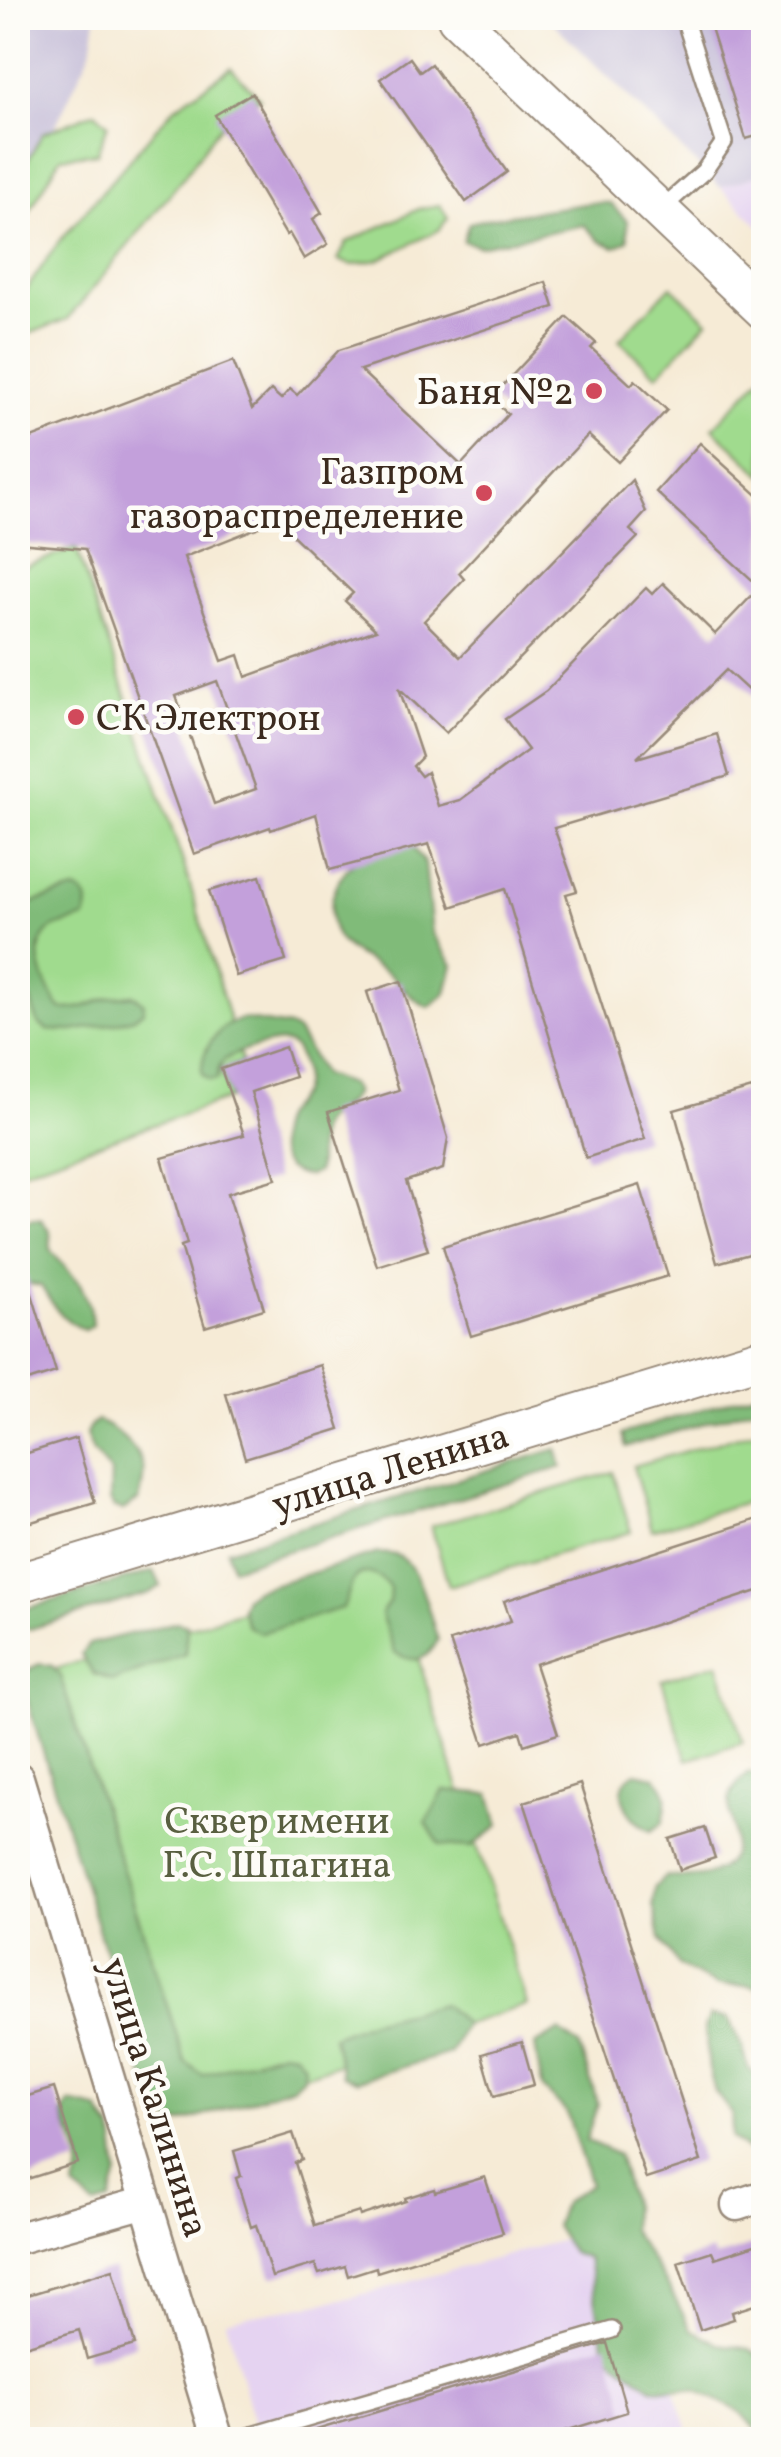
<svg xmlns="http://www.w3.org/2000/svg" width="781" height="2457" font-family="Vollkorn,serif">
	<style>
		.built { fill: #e5d3f1 }
		.industrial { fill: #c7c0d9 }
		.green { fill: #a0db8e; stroke: #6e8256; stroke-width: 2.5 }
		.forest { fill: #80bb79; stroke: #5e724c; stroke-width: 2.5 }
		.building { fill: #c3a0db; fill-rule: evenodd }
		.lines { fill: none; stroke-linecap: round; stroke-linejoin: round }
		.service-casing { stroke: #988a7a; stroke-width: 20 }
		.minor-casing { stroke: #988a7a; stroke-width: 35 }
		.tertiary-casing { stroke: #988a7a; stroke-width: 42 }
		.service { stroke: #fff; stroke-width: 15 }
		.minor { stroke: #fff; stroke-width: 30 }
		.tertiary { stroke: #fff; stroke-width: 38 }
		.poi-dot { fill: #d1495b; stroke: #fdfcf7; stroke-width: 4 }
		.labels { text-anchor: middle; stroke-width: 9; stroke-linejoin: round; paint-order: stroke }
		.poi-label { font-size: 38px; fill: #3b2a1e; stroke: #fdfcf7; text-anchor: end }
		.street-label { font-size: 38px; fill: #3b2a1e; stroke: #fdfcf7 }
		.park-label { font-size: 38px; fill: #595f40; stroke: #fdfcf7 }
	</style>
	<rect width="100%" height="100%" fill="#fdfcf7"/>
	<filter id="ink" filterUnits="userSpaceOnUse"><feTurbulence type="fractalNoise" baseFrequency=".01" numOctaves="2"/><feDisplacementMap in="SourceGraphic" scale="20" xChannelSelector="R" yChannelSelector="G"/><feConvolveMatrix kernelMatrix="1 2 1 2 8 2 1 2 1" color-interpolation-filters="sRGB"/></filter>
	<filter id="wash" filterUnits="userSpaceOnUse"><feTurbulence type="fractalNoise" baseFrequency=".0048" numOctaves="4" result="noise"/><feDisplacementMap in="SourceGraphic" scale="40" xChannelSelector="R" yChannelSelector="G"/><feGaussianBlur stdDeviation="2.25" result="paint"/><feColorMatrix in="noise" values="0 0 0 0 0 0 0 0 0 0 0 0 0 0 0 0 0 1.4 0 .05"/><feComposite in="paint" operator="in"/></filter>
	<g filter="url(#wash)">
		<rect width="100%" height="100%" fill="#f6ebd6"/>
		<g class="built">
			<path d="M763,174V230L720,187Z"/>
			<path d="M619,2225L691,2439H258L226,2320L353,2297Z"/>
		</g>
		<g class="industrial">
			<path d="M18,18H96L91,51L18,205Z"/>
			<path d="M548,18H763V174L720,187Z"/>
		</g>
		<g class="green">
			<path d="M231,68L260,98L224,120L183,178L68,319L18,338V302L58,243L174,108Z"/>
			<path d="M95,112L108,124L97,153L61,157L18,231V177L43,133Z"/>
			<path d="M440,205L448,218L439,230L378,260L351,265L338,260L347,242L419,209Z"/>
			<path d="M671,286L708,321L657,375L619,340Z"/>
			<path d="M763,375V476L713,428Z"/>
			<path d="M76,548L184,865L242,1062L221,1069L231,1098L18,1172V569Z"/>
			<path d="M756,1431L763,1457V1497L652,1530L633,1466Z"/>
			<path d="M613,1472L631,1532L449,1586L431,1526Z"/>
			<path d="M389,1565L527,2005L166,2118L27,1678Z"/>
			<path d="M718,1663L743,1742L687,1760L662,1680Z"/>
		</g>
		<g class="forest">
			<path d="M591,203H610L627,221L628,240L615,247L600,241L584,225L479,246L463,241L469,223L491,218Z"/>
			<path d="M409,841L425,864L432,933L453,965L446,993L429,1007C410,1000 403,984 387,973C373,963 354,955 342,943C321,920 332,875 358,860C373,852 393,847 409,841Z"/>
			<path d="M74,890C90,895 90,903 85,918C74,922 55,924 47,933C28,953 48,991 61,1009C79,1010 90,1004 106,999C115,996 125,996 134,995L144,1003L143,1011L134,1018L115,1023L72,1031L47,1030L38,1023L18,965V907Z"/>
			<path d="M242,1019L289,1027L298,1032L323,1075L350,1084L355,1092C348,1109 327,1111 320,1129C315,1142 320,1158 317,1172L309,1176C277,1175 272,1144 282,1118C286,1108 297,1102 301,1093C305,1084 304,1071 301,1062C298,1054 296,1046 287,1043C274,1040 228,1053 221,1064C218,1069 218,1074 218,1079L209,1080L202,1074C200,1050 218,1025 242,1019Z"/>
			<path d="M33,1219L42,1220L50,1233L51,1251L80,1284L90,1306L92,1325L85,1330C61,1319 54,1308 41,1286L18,1282V1224Z"/>
			<path d="M760,1391L763,1405L626,1447L622,1434Z"/>
			<path d="M97,1421C115,1427 138,1448 143,1467C145,1477 141,1489 139,1500L123,1510L114,1508L110,1500L111,1473L93,1452L86,1435L89,1427Z"/>
			<path d="M557,1449L562,1467L232,1568L227,1550Z"/>
			<path d="M378,1553C386,1554 395,1553 402,1558C421,1570 430,1618 438,1640C427,1661 416,1664 395,1653L381,1614L389,1602L390,1588C379,1574 360,1564 351,1585C347,1595 348,1600 342,1608L260,1633L247,1626L241,1608L245,1597L255,1590Z"/>
			<path d="M154,1571L161,1586L149,1593L30,1629L18,1627V1611Z"/>
			<path d="M177,1622L187,1625L185,1654L113,1681L93,1674L81,1654L89,1644Z"/>
			<path d="M40,1664L52,1666L60,1676L185,2061L202,2075L282,2051L295,2053L304,2064L303,2077L293,2086L182,2123C169,2121 161,2116 153,2105L22,1684C24,1671 28,1669 40,1664Z"/>
			<path d="M636,1772L656,1777C670,1794 667,1801 663,1822L651,1831C629,1821 607,1788 636,1772Z"/>
			<path d="M749,1773L763,1774V1884L749,1916L763,1932V1991L752,1986L716,1985L678,1965L660,1938L653,1905L655,1887L666,1876C697,1880 737,1877 734,1836C734,1822 727,1812 730,1797C732,1787 742,1780 749,1773Z"/>
			<path d="M444,1790L490,1794L499,1825L472,1847L440,1845L426,1823Z"/>
			<path d="M443,2004L465,2024L450,2053L356,2081L342,2076L333,2036L371,2021Z"/>
			<path d="M710,2016L728,2018L743,2048L748,2068L763,2081V2155L757,2157L731,2138L732,2114L715,2092L709,2069L705,2028Z"/>
			<path d="M559,2031L579,2045L598,2104L586,2140L618,2155L632,2207L631,2230L668,2286L691,2329L719,2344L749,2349L763,2357V2434H760L739,2411L696,2390L652,2388L605,2352L588,2259L572,2253L555,2226L563,2203L590,2184L567,2113L542,2087L535,2045Z"/>
			<path d="M70,2103L98,2109L113,2132L118,2175L110,2202L95,2206L74,2189C89,2153 73,2147 63,2114Z"/>
		</g>
		<g id="blocks">
			<g class="building">
				<path d="M708,18H764V134L746,139Z"/>
				<path d="M410,58L420,72L431,64L507,172L466,202L380,79Z"/>
				<path d="M252,93L322,213L313,219L328,244L304,259L289,233L286,235L215,115Z"/>
				<path d="M546,282L554,307L360,370L461,465L508,414L491,398L567,317L596,343L591,348L631,385L635,380L667,410L618,462L588,435L459,573L464,579L424,621L460,657L632,480L646,512L630,530L638,537L446,733L399,688L422,757L413,766L421,776L427,772L438,806L460,800L528,750L505,719L546,691L646,588L652,594L663,583L715,634L760,587L656,492L700,443L764,501V705L726,670L637,758L717,734L729,776L554,828L577,891L566,894L645,1139L586,1158L505,889L451,907L429,844L330,870L316,814L271,830L270,827L194,854L85,549L18,543V443L233,361L252,409L271,390L281,399L290,389L297,395L339,350ZM277,520L353,593L345,601L376,630L246,677L239,655L222,661L184,557ZM217,681L256,789L214,804L176,696Z"/>
				<path d="M260,876L286,961L236,976L209,891Z"/>
				<path d="M401,981L448,1138L443,1169L406,1181L428,1250L377,1266L328,1112L399,1090L367,992Z"/>
				<path d="M285,1047L295,1077L251,1092L276,1179L228,1193L264,1309L205,1327L181,1246L187,1244L162,1158L244,1135L221,1069Z"/>
				<path d="M752,1088L764,1130V1250L717,1263L674,1110Z"/>
				<path d="M640,1185L668,1276L471,1336L443,1246Z"/>
				<path d="M23,1265L56,1372L18,1384V1266Z"/>
				<path d="M320,1365L340,1429L245,1458L226,1394Z"/>
				<path d="M76,1438L95,1503L18,1526V1456Z"/>
				<path d="M764,1517V1589L535,1664L558,1734L524,1745L520,1732L484,1744L450,1641L511,1621L504,1601Z"/>
				<path d="M580,1784L701,2161L646,2179L524,1802Z"/>
				<path d="M705,1828L715,1858L680,1870L670,1839Z"/>
				<path d="M522,2042L534,2085L494,2096L482,2054Z"/>
				<path d="M54,2088L78,2163L18,2182V2099Z"/>
				<path d="M293,2133L302,2160L295,2163L315,2226L359,2212L360,2216L406,2201L405,2198L434,2189L435,2192L485,2177L503,2233L377,2272L376,2267L348,2276L345,2266L319,2274L315,2264L272,2277L256,2225L251,2227L236,2178L241,2176L234,2151Z"/>
				<path d="M764,2242V2302L732,2312L734,2319L700,2330L678,2262L712,2251L715,2258Z"/>
				<path d="M113,2269L135,2345L87,2359L79,2330L18,2348V2298Z"/>
				<path d="M607,2343L627,2412L536,2440H304L303,2434Z"/>
			</g>
		</g>
	</g>
	<g filter="url(#ink)">
		<use href="#blocks" fill-opacity="0" stroke="#988a7a" stroke-width="2.5"/>
		<g class="lines">
			<g class="service-casing">
				<g id="service">
					<path d="M659,211L704,171L724,142L684,18"/>
					<path d="M235,2440L612,2330"/>
				</g>
			</g>
			<g class="minor-casing">
				<g id="minor">
					<path d="M18,1778L218,2440"/>
					<path d="M737,2205L764,2196"/>
					<path d="M18,2238L146,2202"/>
				</g>
			</g>
			<g class="tertiary-casing">
				<g id="tertiary">
					<path d="M457,18L764,310"/>
					<path d="M18,1583L764,1357"/>
				</g>
			</g>
			<use href="#service" class="service"/>
			<use href="#minor" class="minor"/>
			<use href="#tertiary" class="tertiary"/>
		</g>
	</g>
	<g class="poi-dot">
		<circle cx="594" cy="391" r="10"/>
		<circle cx="484" cy="493" r="10"/>
		<circle cx="76" cy="717" r="10"/>
	</g>
	<g class="labels">
		<g class="poi-label">
			<text x="574" y="404">Баня №2</text>
			<text x="464" y="484">Газпром<tspan x="464" dy="44">газораспределение</tspan></text>
			<text x="96" y="730" text-anchor="start">СК Электрон</text>
		</g>
		<g class="street-label">
			<text transform="translate(390 1469) rotate(-17)" y="13">улица Ленина</text>
			<text transform="translate(156 2097) rotate(73)" y="13">улица Калинина</text>
		</g>
		<g class="park-label">
			<text x="277" y="1833">Сквер имени<tspan x="277" dy="44">Г.С. Шпагина</tspan></text>
		</g>
	</g>
	<rect width="781" height="2457" fill="none" stroke="#fdfcf7" stroke-width="60"/>
</svg>
